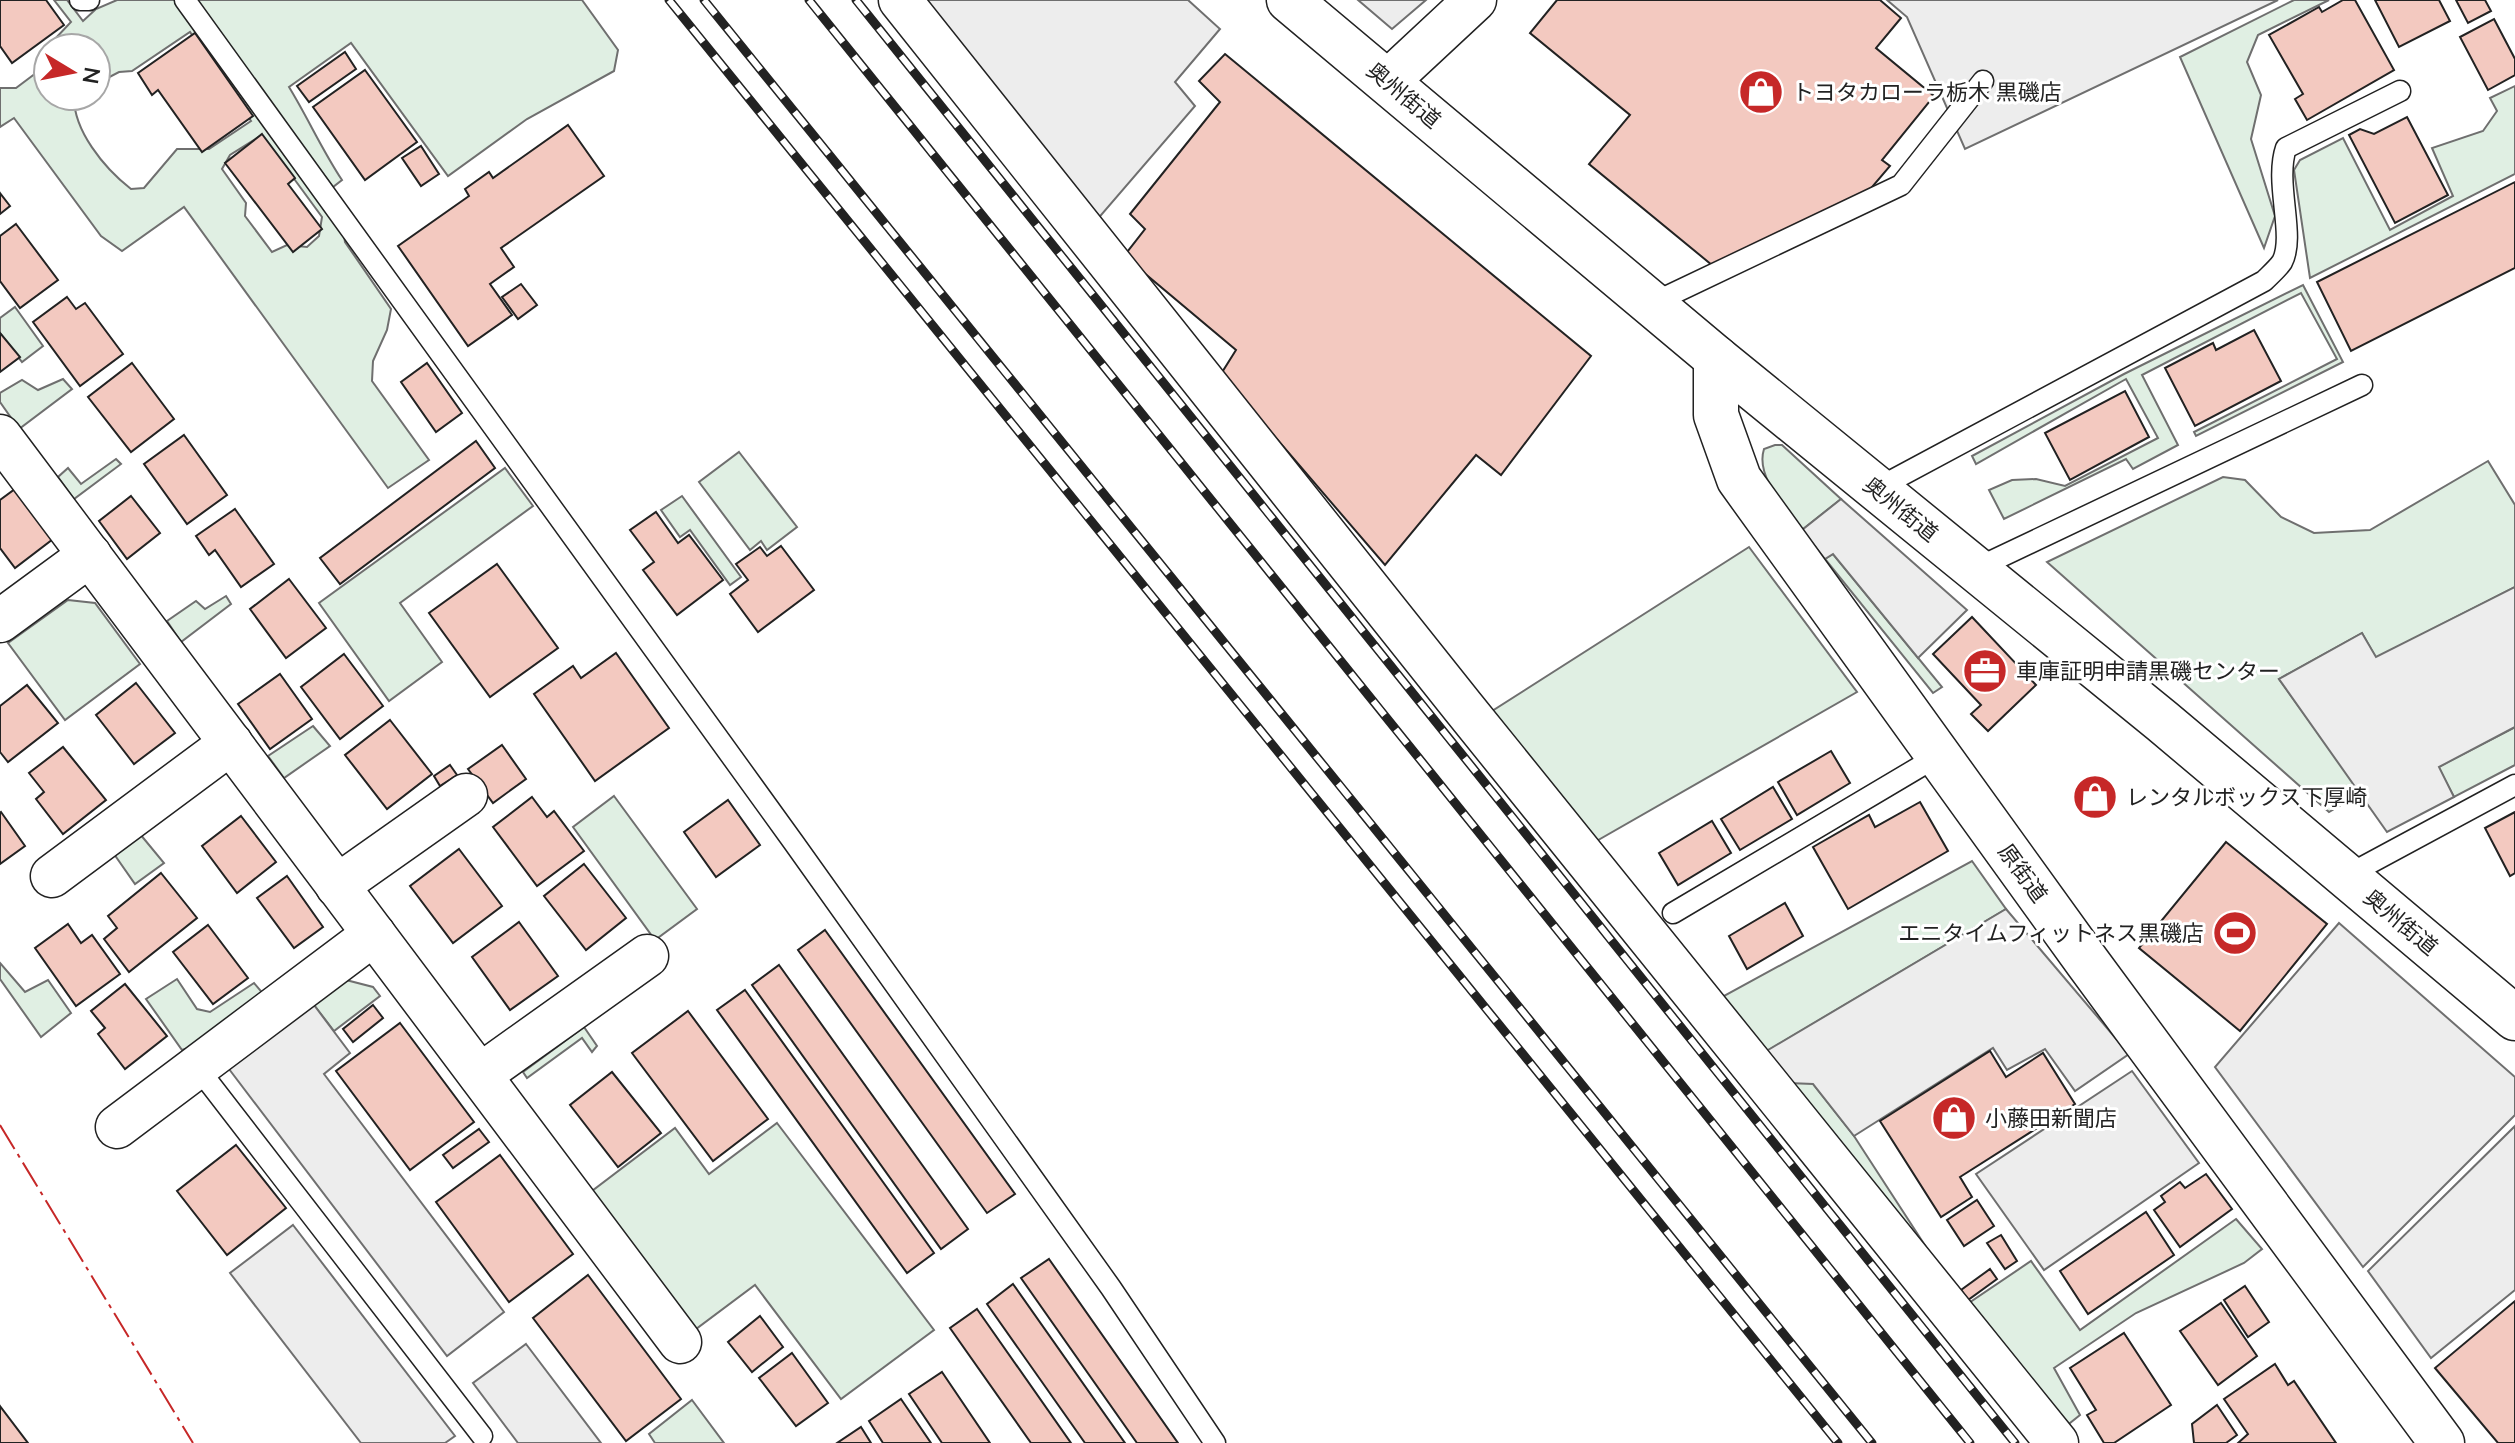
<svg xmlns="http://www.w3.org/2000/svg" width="2515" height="1443" font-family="Mulish,'Noto Sans JP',sans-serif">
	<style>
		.green { fill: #e0efe3; stroke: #6f6f6f; stroke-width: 2; fill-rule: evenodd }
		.parking { fill: #ededed; stroke: #6f6f6f; stroke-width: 2 }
		.building { fill: #f3c9c0; stroke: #222; stroke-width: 2 }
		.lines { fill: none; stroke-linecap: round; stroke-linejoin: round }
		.lane-casing { stroke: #222; stroke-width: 23 }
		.street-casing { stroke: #222; stroke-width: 45 }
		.secondary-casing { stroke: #222; stroke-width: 47 }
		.lane { stroke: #fff; stroke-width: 20 }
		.street { stroke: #fff; stroke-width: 42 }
		.secondary { stroke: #fff; stroke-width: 44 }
		.rail-casing { stroke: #222; stroke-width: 9 }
		.rail { stroke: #fff; stroke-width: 6; stroke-dasharray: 18; stroke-linecap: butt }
		.power { stroke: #c62828; stroke-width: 2; stroke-dasharray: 28 6 4 6; stroke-linecap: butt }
		.labels { text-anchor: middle; stroke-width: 6; stroke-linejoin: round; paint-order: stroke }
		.poi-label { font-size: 22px; fill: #222; stroke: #fff; text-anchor: start }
		.street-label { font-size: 22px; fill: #222; stroke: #fff }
	</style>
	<rect width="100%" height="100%" fill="#fff"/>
	<g class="green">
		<path d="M54,0H67L83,21L96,9L117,0H582L618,50L614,71L527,119L448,176L351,43L289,87C308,118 322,150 342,180L333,187L267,99L342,222L345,242L391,309L387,330L373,361L372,381L429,460L388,488L184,207L122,251L101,236L14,118L0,127V88H16L48,64V96H74C73,130 104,168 131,189L144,188L177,149H209L251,121L190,32L132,71L119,72L96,84V48H54V40L71,22ZM262,135L322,217L319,236L307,247L287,245L272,252L245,216L246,203L222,169L230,155Z"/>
		<path d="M2294,0H2329L2258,35L2247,62L2261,95L2251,139L2275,216L2264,248L2180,57Z"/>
		<path d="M2515,86V174L2310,278L2294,170L2300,160L2343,138L2390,230L2453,196L2432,148L2483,131L2497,111L2490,98Z"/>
		<path d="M2303,285L2343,362L2196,436L2194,432L2337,359L2301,293L2142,375L2178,445L2133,469L2126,459L2004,519L1989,490L2012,480L2036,479L2065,486L2158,438L2126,379L1976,464L1972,456L2124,374Z"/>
		<path d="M15,307L43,346L22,362L0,333V318Z"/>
		<path d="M63,379L72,389L19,429L0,402V393L22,380L38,390Z"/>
		<path d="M1775,445H1782L1841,499L1802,530C1786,508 1755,477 1764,449Z"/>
		<path d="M739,452L797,527L767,550L761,541L750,550L699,482Z"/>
		<path d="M116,459L121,464L74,499L58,477L68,468L81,484Z"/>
		<path d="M2488,461L2515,505V587L2376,658L2362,633L2279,679L2361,793L2329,812L2047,562L2223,477L2245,480L2281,517L2314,533L2370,530Z"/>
		<path d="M505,468L533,506L400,603L442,662L389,701L319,603Z"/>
		<path d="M682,496L741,577L730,585L690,530L680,537L661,510Z"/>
		<path d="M1749,547L1857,692L1593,843L1489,713Z"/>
		<path d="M1833,554L1942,687L1933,693L1825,559Z"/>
		<path d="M226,596L231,604L181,642L167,621L196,601L205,609Z"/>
		<path d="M68,600L95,603L140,664L65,720L8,643Z"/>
		<path d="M313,726L330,746L284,778L268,756Z"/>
		<path d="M2515,727V765L2454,797L2438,767Z"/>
		<path d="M614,796L697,909L655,940L573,827Z"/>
		<path d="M140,834L164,863L135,884L114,854Z"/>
		<path d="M1972,861L2006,909L1764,1053L1813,1084L1854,1136L1952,1287L1711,1003Z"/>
		<path d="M0,963L25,992L48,980L71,1013L41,1037L0,979Z"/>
		<path d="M177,979L197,1009L210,1012L254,983L266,997L210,1041L182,1050L146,999Z"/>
		<path d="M346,980L373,987L380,996L334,1031L314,1005Z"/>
		<path d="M584,1027L597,1046L592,1052L582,1038L527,1078L523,1072Z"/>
		<path d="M777,1123L934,1330L841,1399L755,1285L696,1329L592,1191L675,1128L709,1174Z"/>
		<path d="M2236,1219L2262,1249L2244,1263L2136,1313L2054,1368L2080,1415L2060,1431L1960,1309L2031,1261L2080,1330Z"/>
		<path d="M692,1400L724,1443H655L649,1434Z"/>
	</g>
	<g class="parking">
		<path d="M918,0H1188L1220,29L1175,82L1195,106L1096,221Z"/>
		<path d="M1358,0H1426L1392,29Z"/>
		<path d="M1887,0H2278L1965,149L1907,17Z"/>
		<path d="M1841,499L1967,610L1918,658L1833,554L1825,559L1802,530Z"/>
		<path d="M2515,587V727L2439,767L2454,797L2387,832L2279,679L2362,633L2376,657Z"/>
		<path d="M2006,909L2129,1054L2075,1091L2045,1049L2007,1070L1993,1048L1854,1136L1813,1084L1788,1083L1763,1053Z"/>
		<path d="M2339,923L2515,1077V1115L2363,1267L2215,1067Z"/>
		<path d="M314,1005L350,1053L324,1074L504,1312L447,1356L229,1069Z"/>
		<path d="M2132,1071L2199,1163L2044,1270L1976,1174Z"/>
		<path d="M2515,1126V1290L2431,1358L2368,1271Z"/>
		<path d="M293,1225L455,1436L445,1443H361L230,1273Z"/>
		<path d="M526,1344L601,1443H518L473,1383Z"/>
	</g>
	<g class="building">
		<path d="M0,0H46L64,25L12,63L0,46Z"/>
		<path d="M1557,0H1880L1901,18L1876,48L1934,96L1882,160L1890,166L1867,193L1718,270L1589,164L1630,115L1530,33Z"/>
		<path d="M2343,0H2355L2394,70L2307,120L2295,99L2303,94L2269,35L2319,7L2322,12Z"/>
		<path d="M2375,0H2439L2450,21L2399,47Z"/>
		<path d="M2456,0H2485L2491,11L2468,23Z"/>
		<path d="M2494,19L2515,59V75L2488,90L2460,37Z"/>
		<path d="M195,33L253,116L202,152L158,90L152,95L138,73Z"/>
		<path d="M345,52L356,69L309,102L297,86Z"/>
		<path d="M1225,54L1591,356L1501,475L1476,455L1385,565L1221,374L1236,350L1124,256L1145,229L1130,214L1220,102L1199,81Z"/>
		<path d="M365,70L417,142L365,180L313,107Z"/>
		<path d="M2407,117L2448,195L2395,223L2349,135L2360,129L2374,134Z"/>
		<path d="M568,125L604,176L501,248L514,267L490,284L512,315L468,346L398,246L469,196L465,189L489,172L493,178Z"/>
		<path d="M262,134L295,178L288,184L322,229L293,252L225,163Z"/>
		<path d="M421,146L439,174L421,186L402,158Z"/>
		<path d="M2515,182V268L2351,351L2317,282Z"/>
		<path d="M0,193L10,206L0,214Z"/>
		<path d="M16,224L58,280L20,308L0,281V236Z"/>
		<path d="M521,284L537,305L518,319L502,297Z"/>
		<path d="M67,297L76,309L85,303L123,354L80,386L33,322Z"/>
		<path d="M2254,330L2281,381L2195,426L2165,368L2213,343L2216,350Z"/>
		<path d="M0,333L20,357L0,372Z"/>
		<path d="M132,363L174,419L131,452L88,397Z"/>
		<path d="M427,363L462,413L436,432L401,382Z"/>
		<path d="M2125,391L2149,437L2070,480L2045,433Z"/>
		<path d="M184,435L227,495L187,524L144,464Z"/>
		<path d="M476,441L495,468L340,584L320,558Z"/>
		<path d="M15,489L53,539L15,568L0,548V500Z"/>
		<path d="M131,496L160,533L127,559L99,521Z"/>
		<path d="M235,509L274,564L241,587L215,550L209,555L196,536Z"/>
		<path d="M656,512L678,543L689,535L723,580L677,615L643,570L654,562L630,530Z"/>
		<path d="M781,546L814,590L758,632L730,594L748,580L736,564L760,547L767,556Z"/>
		<path d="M497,564L558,648L490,697L429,613Z"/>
		<path d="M289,579L326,628L286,658L250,609Z"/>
		<path d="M1972,617L2036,685L1988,731L1971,714L1981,705L1933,654Z"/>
		<path d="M616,653L669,728L595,781L534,694L573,666L581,678Z"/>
		<path d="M344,654L383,706L340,739L301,687Z"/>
		<path d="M280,674L312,719L270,749L238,704Z"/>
		<path d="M136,683L175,733L134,764L96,715Z"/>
		<path d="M27,685L58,723L8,762L0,752V706Z"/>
		<path d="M390,720L432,774L387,809L345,755Z"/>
		<path d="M502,745L526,779L493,803L468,769Z"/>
		<path d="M63,747L106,800L63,834L36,799L44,792L29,773Z"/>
		<path d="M1831,751L1850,783L1797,815L1778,782Z"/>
		<path d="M450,765L457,775L440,786L434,776Z"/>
		<path d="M1773,787L1792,819L1740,850L1721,819Z"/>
		<path d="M532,797L547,817L554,811L584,851L537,886L493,827Z"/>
		<path d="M728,800L760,845L716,877L684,832Z"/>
		<path d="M1920,802L1948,851L1848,909L1813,847L1869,815L1875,827Z"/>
		<path d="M1,812L25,846L0,864V813Z"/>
		<path d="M2515,812V873L2510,876L2485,828Z"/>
		<path d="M241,816L276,862L237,893L202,846Z"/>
		<path d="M1712,821L1731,853L1678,885L1659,853Z"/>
		<path d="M2226,842L2327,924L2240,1031L2139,948Z"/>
		<path d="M459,849L502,906L453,943L410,886Z"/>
		<path d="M584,864L626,918L586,950L544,896Z"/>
		<path d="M161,873L197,918L129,972L104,939L117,928L108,916Z"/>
		<path d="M287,876L323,927L294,948L257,898Z"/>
		<path d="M1785,903L1803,936L1747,969L1729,936Z"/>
		<path d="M519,922L558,976L510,1010L472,957Z"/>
		<path d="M68,924L81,943L92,935L120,974L76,1006L35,948Z"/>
		<path d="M208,925L248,978L213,1004L173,952Z"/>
		<path d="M825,930L1015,1194L987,1213L798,950Z"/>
		<path d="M779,965L968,1229L941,1249L752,985Z"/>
		<path d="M125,984L167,1036L125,1069L98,1034L105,1028L91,1011Z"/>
		<path d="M745,990L934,1253L907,1273L717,1010Z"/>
		<path d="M373,1005L383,1018L353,1042L343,1029Z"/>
		<path d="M688,1011L768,1119L713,1161L632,1053Z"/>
		<path d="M400,1023L474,1122L410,1170L336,1071Z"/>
		<path d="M1990,1051L2006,1077L2043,1053L2075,1104L1960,1177L1972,1197L1941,1217L1880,1121Z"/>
		<path d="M612,1072L661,1133L618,1167L570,1105Z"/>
		<path d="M479,1129L489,1142L453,1168L443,1155Z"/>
		<path d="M236,1145L286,1208L227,1255L177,1191Z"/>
		<path d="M500,1155L573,1254L509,1302L436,1202Z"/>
		<path d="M2206,1174L2232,1209L2180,1247L2154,1210L2165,1202L2161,1196L2180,1182L2185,1188Z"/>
		<path d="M1977,1200L1994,1226L1964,1246L1947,1220Z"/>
		<path d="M2146,1212L2174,1255L2088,1314L2060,1271Z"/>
		<path d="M2001,1235L2017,1261L2005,1269L1987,1243Z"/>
		<path d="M1049,1259L1178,1443H1137L1021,1278Z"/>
		<path d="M1990,1269L1997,1279L1968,1300L1961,1290Z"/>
		<path d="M588,1275L681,1399L626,1441L533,1318Z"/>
		<path d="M1013,1284L1125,1443H1085L987,1304Z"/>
		<path d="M2245,1286L2269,1322L2248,1337L2224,1300Z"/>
		<path d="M2515,1301V1443H2498L2435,1368Z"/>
		<path d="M2221,1303L2257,1356L2218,1385L2180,1331Z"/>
		<path d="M977,1309L1071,1443H1031L950,1328Z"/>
		<path d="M760,1316L783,1347L752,1372L728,1342Z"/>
		<path d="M2124,1333L2171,1405L2114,1443H2104L2087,1415L2096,1410L2070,1368Z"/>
		<path d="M792,1353L828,1403L796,1426L759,1378Z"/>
		<path d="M2275,1364L2288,1385L2294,1381L2336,1443H2238L2248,1434L2224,1399Z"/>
		<path d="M942,1372L990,1443H942L909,1394Z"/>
		<path d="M901,1399L931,1443H883L869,1421Z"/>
		<path d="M2217,1405L2237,1435L2226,1443H2194L2192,1424Z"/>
		<path d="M0,1406L28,1443H0Z"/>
		<path d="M861,1427L871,1443H837Z"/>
	</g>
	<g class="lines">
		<g class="lane-casing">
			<g id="lane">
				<path d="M80,0H89"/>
				<path d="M185,0L794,843L1111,1288L1215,1443"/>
				<path d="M1651,304L1901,185L1983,81"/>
				<path d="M1876,489L2264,281C2270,275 2278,268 2282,262C2296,236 2274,183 2286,148L2400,91"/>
				<path d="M1975,569L2362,385"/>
				<path d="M2346,876L2515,785"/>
				<path d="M1673,913L1938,756"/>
				<path d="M197,1067L482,1436"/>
			</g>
		</g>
		<g class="street-casing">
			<g id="street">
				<path d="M900,0L1463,707L2057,1443"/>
				<path d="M1388,81L1475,0"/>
				<path d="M0,436L680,1342"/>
				<path d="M0,621L90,555"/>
				<path d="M52,876L231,743"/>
				<path d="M337,886L466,795"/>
				<path d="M480,1075L647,956"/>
				<path d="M117,1127L374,934"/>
			</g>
		</g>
		<g class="secondary-casing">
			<g id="secondary">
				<path d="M1289,0L1716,358L2162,721L2515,1018"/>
				<path d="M1716,358V415L1739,479L2088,963L2442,1443"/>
			</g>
		</g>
		<use href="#lane" class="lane"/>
		<use href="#street" class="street"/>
		<use href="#secondary" class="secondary"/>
		<g class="rail-casing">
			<g id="rail">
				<path d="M669,0L1838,1443"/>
				<path d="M704,0L1872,1443"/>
				<path d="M809,0L1970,1443"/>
				<path d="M856,0L2015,1443"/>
			</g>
		</g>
		<use href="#rail" class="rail"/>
		<path class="power" d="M0,1125L193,1443"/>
	</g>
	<defs>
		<g id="shop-disc" transform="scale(2.3)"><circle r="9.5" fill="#c62828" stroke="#fff"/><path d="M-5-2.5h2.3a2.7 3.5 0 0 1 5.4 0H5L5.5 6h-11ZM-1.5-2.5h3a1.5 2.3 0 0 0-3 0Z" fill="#fff"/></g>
		<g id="office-disc" transform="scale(2.3)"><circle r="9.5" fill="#c62828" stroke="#fff"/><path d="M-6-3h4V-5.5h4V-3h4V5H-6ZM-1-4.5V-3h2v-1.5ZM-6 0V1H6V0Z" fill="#fff"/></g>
		<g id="stadium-disc" transform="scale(2.3)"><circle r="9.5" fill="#c62828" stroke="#fff"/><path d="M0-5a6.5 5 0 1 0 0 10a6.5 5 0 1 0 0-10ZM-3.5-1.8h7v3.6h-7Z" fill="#fff"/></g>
	</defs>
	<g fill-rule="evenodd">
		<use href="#shop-disc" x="1761" y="92"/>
		<use href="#office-disc" x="1985" y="671"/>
		<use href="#shop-disc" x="2095" y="797"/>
		<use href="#stadium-disc" x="2235" y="933"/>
		<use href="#shop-disc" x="1954" y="1118"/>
	</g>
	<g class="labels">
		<g class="poi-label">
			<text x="1792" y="100">トヨタカローラ栃木 黒磯店</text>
			<text x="2016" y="679">車庫証明申請黒磯センター</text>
			<text x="2126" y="805">レンタルボックス下厚崎</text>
			<text x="2204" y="941" text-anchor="end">エニタイムフィットネス黒磯店</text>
			<text x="1985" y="1126">小藤田新聞店</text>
		</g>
		<g class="street-label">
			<text transform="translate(1404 95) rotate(40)" y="8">奥州街道</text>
			<text transform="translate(1901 509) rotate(39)" y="8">奥州街道</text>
			<text transform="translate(2023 873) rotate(54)" y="8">原街道</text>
			<text transform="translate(2401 922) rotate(40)" y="8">奥州街道</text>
		</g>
	</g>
	<g transform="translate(72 72) rotate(100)"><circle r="38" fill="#ffffff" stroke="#a7a7a7" stroke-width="2"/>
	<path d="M0-6L14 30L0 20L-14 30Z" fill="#c62828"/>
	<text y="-12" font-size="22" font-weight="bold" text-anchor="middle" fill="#222222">N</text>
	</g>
</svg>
